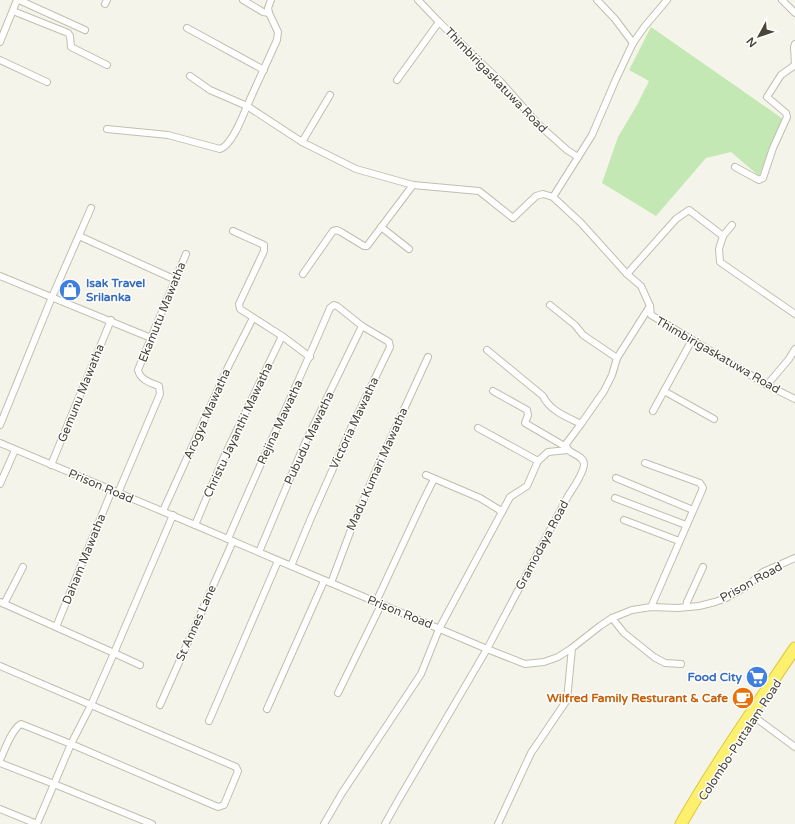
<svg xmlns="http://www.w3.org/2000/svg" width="795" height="824" font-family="'Varela Round',sans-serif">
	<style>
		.green { fill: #c3e8b4 }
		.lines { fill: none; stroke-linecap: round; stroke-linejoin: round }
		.street-casing { stroke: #c0bfac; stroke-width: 8 }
		.highway-casing { stroke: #dcc93d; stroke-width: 13 }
		.street { stroke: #fff; stroke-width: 6 }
		.highway { stroke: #fcf06e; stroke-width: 11 }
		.labels { text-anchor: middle; stroke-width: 3; stroke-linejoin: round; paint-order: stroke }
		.street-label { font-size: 12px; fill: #494638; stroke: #fff }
		.shop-label { font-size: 12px; font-weight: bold; fill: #366cbe; stroke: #fff; text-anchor: start }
		.food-label { font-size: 12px; font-weight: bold; fill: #c56008; stroke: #fff; text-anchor: end }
	</style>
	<rect width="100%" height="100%" fill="#f5f4ea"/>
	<path class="green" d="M651,27L783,119L759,176L731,152L706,158L656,216L602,183L618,137L637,105L649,81L629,70Z"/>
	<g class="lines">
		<g class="street-casing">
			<g id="street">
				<path d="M19,0L85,30"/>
				<path d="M243,0L263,12L269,13"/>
				<path d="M271,0L268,8L269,13L278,32L277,40L247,106L302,142L356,169L413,185L479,191L513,218L536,196L543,194L553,197"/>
				<path d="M418,0L439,22L501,82L538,124L567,150L578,157"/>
				<path d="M597,0L615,19L633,43"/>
				<path d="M667,0L645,26L633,43L616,79L592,135L553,197L581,223L627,274L641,286L650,306L651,315L767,385L795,399"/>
				<path d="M782,0L795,13"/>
				<path d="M105,4L107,0"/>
				<path d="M13,11L68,33L70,36L71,47L107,65"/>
				<path d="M187,28L264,70"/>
				<path d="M0,42L17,0"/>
				<path d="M0,60L47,82"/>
				<path d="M397,80L439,22"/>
				<path d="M107,129L168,135L220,149C232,145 242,118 247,106L210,90L190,76"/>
				<path d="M302,142L330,95"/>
				<path d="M735,167L759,180L763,178L773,148L787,117L786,113L767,97L781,75L795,65L794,47L795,44"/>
				<path d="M381,227L409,249"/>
				<path d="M233,231L264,245V251L239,304L240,309L282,336L310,357"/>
				<path d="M79,236L176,280"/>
				<path d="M723,236L719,249L720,262L795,314"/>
				<path d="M303,274L333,231L337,230L341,232L364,246H367L413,185"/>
				<path d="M627,274L676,219L689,210L723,236L732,225"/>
				<path d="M0,276L151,338"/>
				<path d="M550,305L575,325L583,335L617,358"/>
				<path d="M487,350L543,396C550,411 567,417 581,424"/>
				<path d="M767,385L789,359L795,349"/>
				<path d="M493,391L527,410L528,415L525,423L566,447"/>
				<path d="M664,391L714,419"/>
				<path d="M653,411L692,340"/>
				<path d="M0,425L52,297L91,208"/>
				<path d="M478,428L538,461"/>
				<path d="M0,443L195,525L331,583L487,649L525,664L544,662L558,657L572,648L600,626L612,618L632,610L651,607L678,608L699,606L715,602L726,598L747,586L763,572L795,558"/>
				<path d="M645,463L700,483L703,488L651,607"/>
				<path d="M51,465L111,320"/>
				<path d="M426,475L480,498L498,509L502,512"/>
				<path d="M616,478L693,510"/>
				<path d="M0,484L15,450"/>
				<path d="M118,493L160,394L159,386C151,383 140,380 138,370L151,338L186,254"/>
				<path d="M615,498L686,525"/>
				<path d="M163,511L229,365L253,318"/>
				<path d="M624,520L679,541"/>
				<path d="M195,525L223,459L282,336"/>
				<path d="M228,539C261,461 297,386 330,308L334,305L337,306L362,326L389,342L390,347L351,428L311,518L291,566"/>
				<path d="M259,552L305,443L362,326"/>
				<path d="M331,583L352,527L377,468L428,357"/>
				<path d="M0,602L114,653L140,665"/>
				<path d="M376,602L422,503L434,479"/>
				<path d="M4,604L23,567"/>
				<path d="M686,607L687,602L703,567"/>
				<path d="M612,618L624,633L654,657L665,663L681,664"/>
				<path d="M56,627L112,490"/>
				<path d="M0,666L91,705L236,767L238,771L224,805L218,807L71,744L21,724C11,730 5,750 0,760"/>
				<path d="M338,693L381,605"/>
				<path d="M160,705L233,541"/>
				<path d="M267,709L324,581"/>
				<path d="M753,716L795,747"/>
				<path d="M209,721L278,561"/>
				<path d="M0,763L54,784L152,824"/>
				<path d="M0,809L37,824"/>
				<path d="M37,824L71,744L91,705L114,653L173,515"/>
				<path d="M324,824L342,793L421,674L439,629L510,497L527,486L538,461L548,452L568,450"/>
				<path d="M385,824L399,799L487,649L568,496C573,488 584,473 584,464C583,453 566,455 566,444L581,424L604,391L612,375L617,358L650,306"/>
				<path d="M498,824L531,753L567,700L572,648"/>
			</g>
		</g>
		<g class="highway-casing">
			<path id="highway" d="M681,824C716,763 756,706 795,648"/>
		</g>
		<use href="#street" class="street"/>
		<use href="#highway" class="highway"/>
	</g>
	<defs>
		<g id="shop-disc" transform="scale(1.15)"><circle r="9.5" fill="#3f7fe0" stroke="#fff"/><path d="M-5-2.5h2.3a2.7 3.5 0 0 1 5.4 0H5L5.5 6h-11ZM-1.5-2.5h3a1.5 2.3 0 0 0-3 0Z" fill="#fff"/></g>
		<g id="supermarket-disc" transform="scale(1.15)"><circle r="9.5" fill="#3f7fe0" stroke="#fff"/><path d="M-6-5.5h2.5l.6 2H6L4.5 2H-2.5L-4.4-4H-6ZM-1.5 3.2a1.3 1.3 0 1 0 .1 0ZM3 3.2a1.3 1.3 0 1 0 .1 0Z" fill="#fff"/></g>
		<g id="cafe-disc" transform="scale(1.15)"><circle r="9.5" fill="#e8710a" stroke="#fff"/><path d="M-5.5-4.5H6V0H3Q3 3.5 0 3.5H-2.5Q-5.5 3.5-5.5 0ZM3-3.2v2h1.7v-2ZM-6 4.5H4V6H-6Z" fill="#fff"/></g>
	</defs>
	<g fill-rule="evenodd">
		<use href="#shop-disc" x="70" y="290"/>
		<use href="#supermarket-disc" x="757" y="677"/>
		<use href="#cafe-disc" x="743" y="698"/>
	</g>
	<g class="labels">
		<g class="street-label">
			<text transform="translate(496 80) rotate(46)" y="4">Thimbirigaskatuwa Road</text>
			<text transform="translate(162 312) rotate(-68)" y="4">Ekamutu Mawatha</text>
			<text transform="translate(718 355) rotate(30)" y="4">Thimbirigaskatuwa Road</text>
			<text transform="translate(81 393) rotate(-68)" y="4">Gemunu Mawatha</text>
			<text transform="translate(207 414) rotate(-66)" y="4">Arogya Mawatha</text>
			<text transform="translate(280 422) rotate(-65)" y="4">Rejina Mawatha</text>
			<text transform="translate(354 423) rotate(-65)" y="4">Victoria Mawatha</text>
			<text transform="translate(238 430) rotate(-65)" y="4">Christu Jayanthi Mawatha</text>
			<text transform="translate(309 438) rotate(-65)" y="4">Pubudu Mawatha</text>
			<text transform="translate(377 469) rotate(-66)" y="4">Madu Kumari Mawatha</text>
			<text transform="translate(101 486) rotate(23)" y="4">Prison Road</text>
			<text transform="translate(542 545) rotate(-62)" y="4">Gramodaya Road</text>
			<text transform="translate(84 559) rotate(-68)" y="4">Daham Mawatha</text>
			<text transform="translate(751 582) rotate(-29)" y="4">Prison Road</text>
			<text transform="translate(400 612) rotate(22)" y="4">Prison Road</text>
			<text transform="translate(196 623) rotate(-66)" y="4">St Annes Lane</text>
			<text transform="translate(740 740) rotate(-57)" y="4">Colombo-Puttalam Road</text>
		</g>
		<g class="shop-label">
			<text x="86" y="287">Isak Travel<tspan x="86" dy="14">Srilanka</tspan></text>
			<text x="742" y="681" text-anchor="end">Food City</text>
		</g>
		<g class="food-label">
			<text x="728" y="702">Wilfred Family Resturant &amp; Cafe</text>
		</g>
	</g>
	<g transform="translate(759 36) rotate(230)" stroke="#ffffff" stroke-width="3" paint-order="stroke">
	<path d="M0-3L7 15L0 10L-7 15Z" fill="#494638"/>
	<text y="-6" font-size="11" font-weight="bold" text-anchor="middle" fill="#494638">N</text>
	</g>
</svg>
